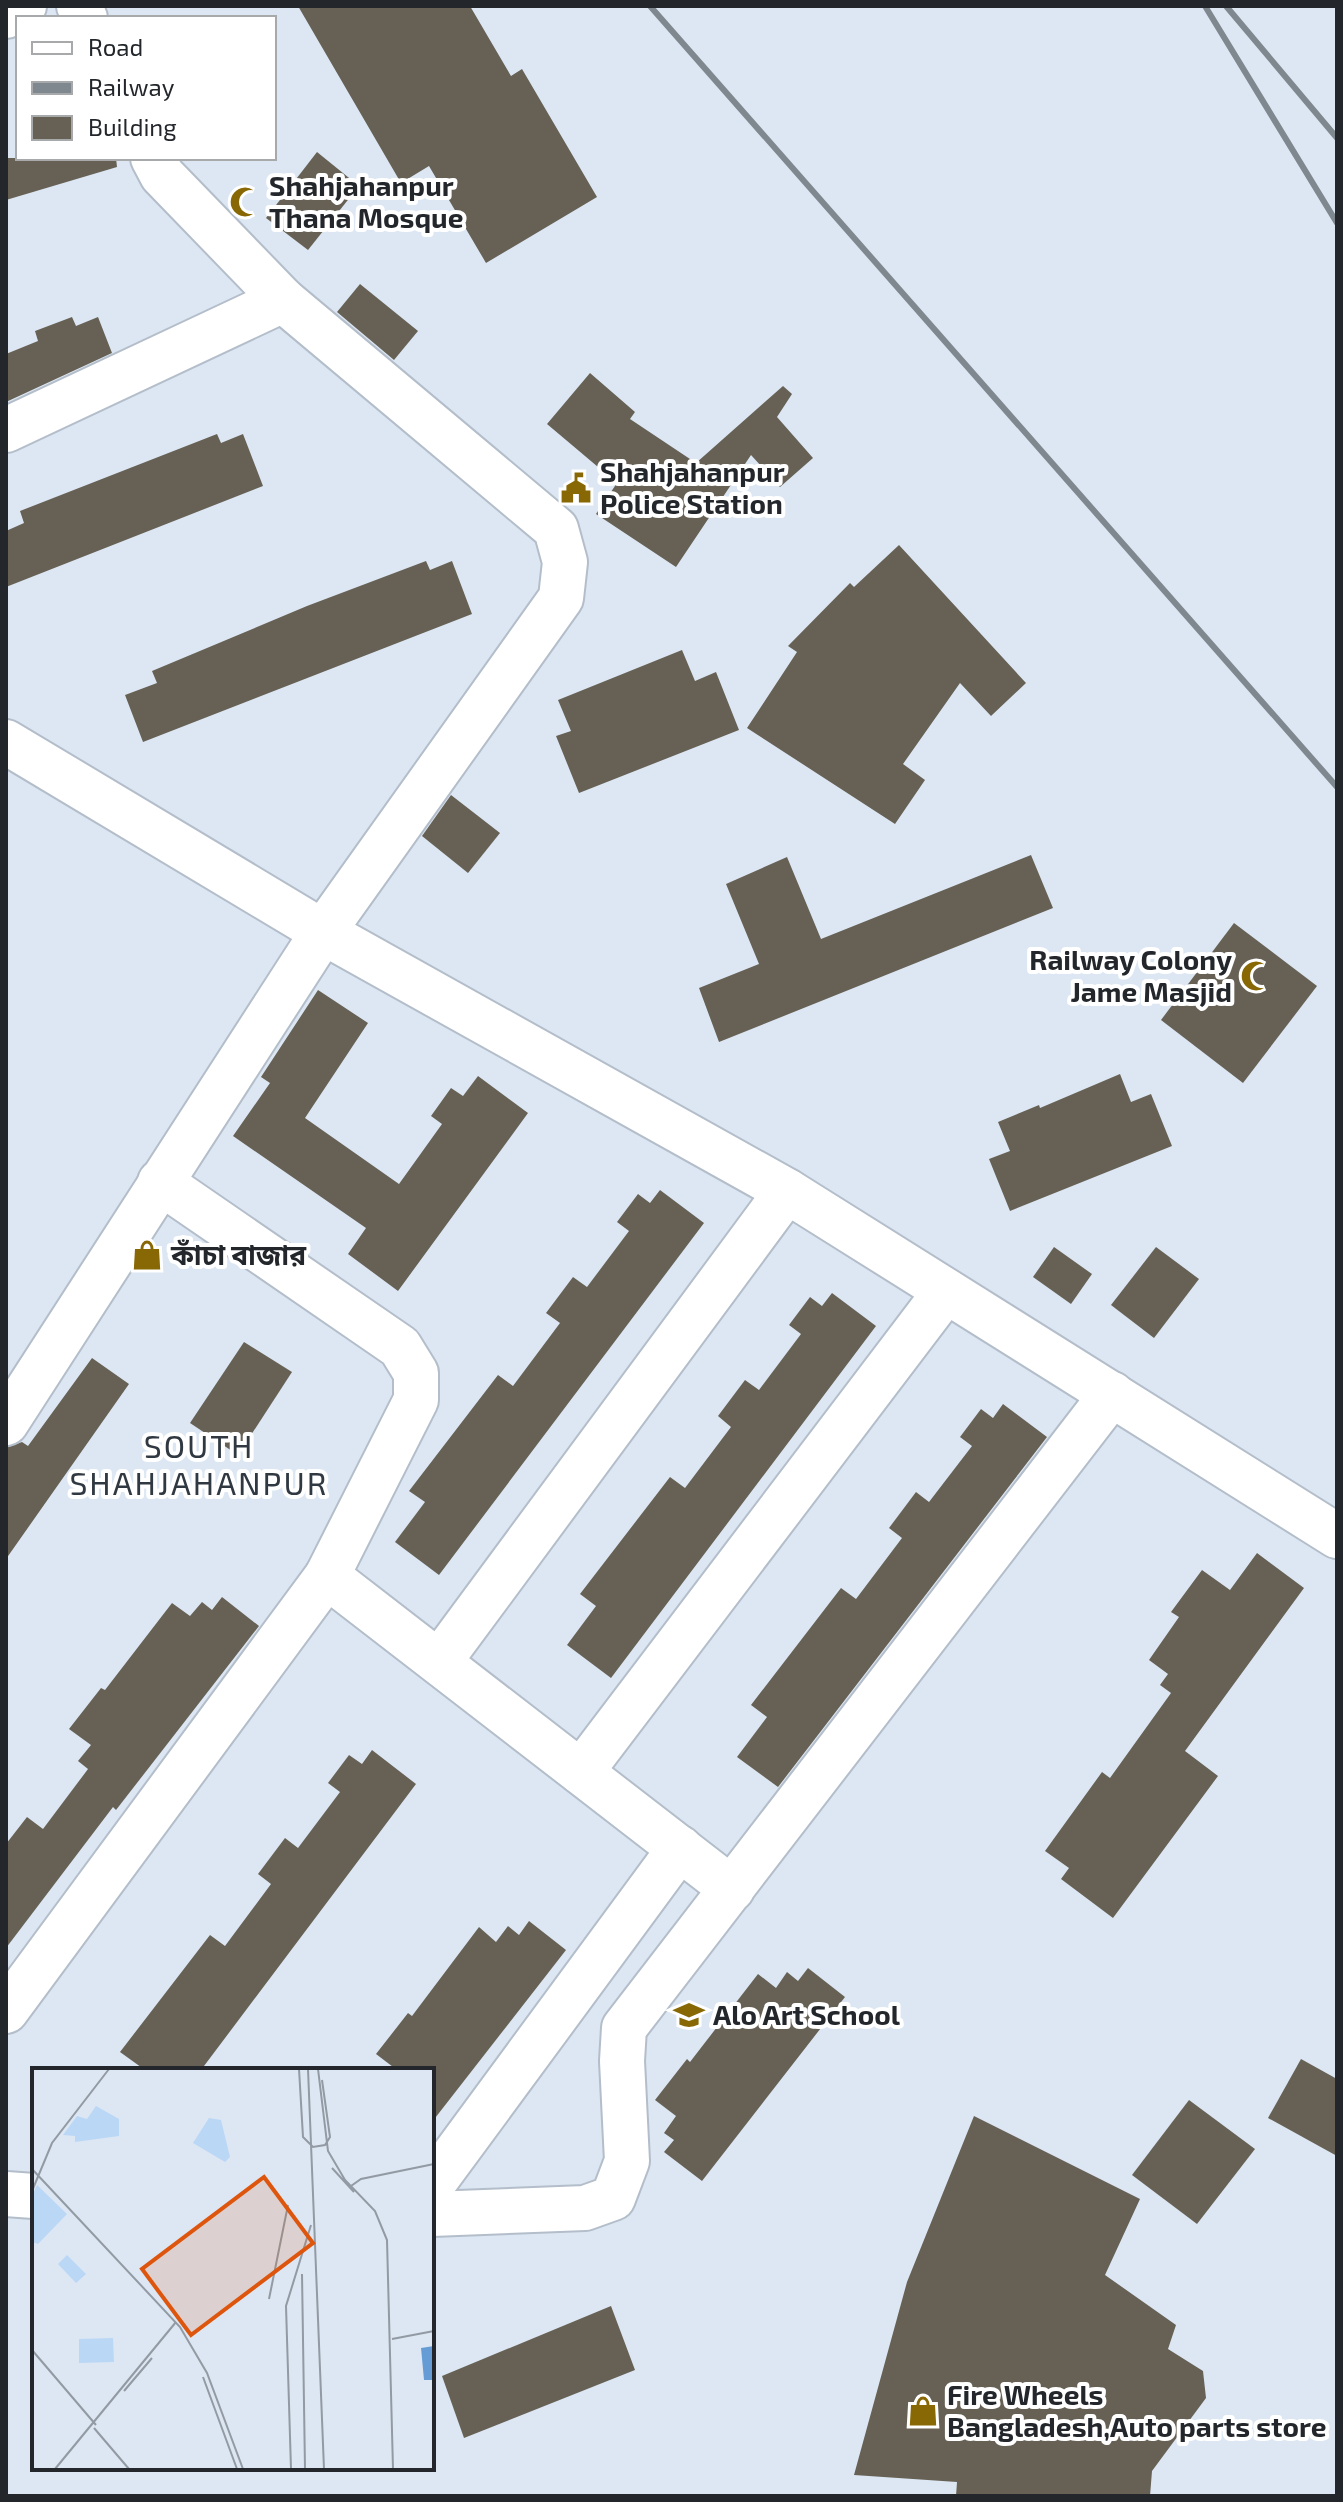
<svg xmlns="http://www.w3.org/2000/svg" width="1343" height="2502" font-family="'Exo 2','Noto Sans Bengali',sans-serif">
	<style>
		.building { fill: #676155 }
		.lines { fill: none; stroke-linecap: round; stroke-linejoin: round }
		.minor-casing { stroke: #b3beca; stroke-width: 48 }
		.minor { stroke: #fff; stroke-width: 44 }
		.rail { stroke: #7f878f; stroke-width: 6 }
		.labels { text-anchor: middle; stroke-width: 8; stroke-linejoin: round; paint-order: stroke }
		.poi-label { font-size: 28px; font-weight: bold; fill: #23272b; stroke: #fff; text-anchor: start }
		.quarter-label { font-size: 32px; letter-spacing: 2px; fill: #303942; stroke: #fff }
		.inset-road { fill: none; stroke: #929aa3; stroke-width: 2 }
		.view { fill: #de560e; fill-opacity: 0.15; stroke: #de560e; stroke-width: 4 }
		.inset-edge { fill: none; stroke: #23272b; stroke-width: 4 }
	</style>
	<rect width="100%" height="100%" fill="#dce7f3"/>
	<g class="building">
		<path d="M298,6H470L511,76L522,69L597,197L486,263L429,166L401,183Z"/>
		<path d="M317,152L359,186L308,250L266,218Z"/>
		<path d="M6,158H116L117,167L6,200Z"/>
		<path d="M360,284L418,331L394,360L337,312Z"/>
		<path d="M72,317L76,326L98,317L112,353L6,402V354L38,341L35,331Z"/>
		<path d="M590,373L635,412L630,419L696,463L783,386L792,394L777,417L813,458L780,487L751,455L676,567L596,514L617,483L547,424Z"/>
		<path d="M217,434L221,443L243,434L263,486L6,587V531L24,523L20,511Z"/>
		<path d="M899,545L1026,683L991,716L960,683L903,764L925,780L895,824L747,728L797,652L788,646L850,583L854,587Z"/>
		<path d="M426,561L430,570L452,561L472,614L143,742L125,695L157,683L152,671L307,606Z"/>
		<path d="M682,650L695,681L716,672L739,730L579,793L556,736L571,731L558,700Z"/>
		<path d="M451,795L500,833L468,873L422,836Z"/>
		<path d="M1031,855L1053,908L719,1042L699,988L759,964L726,884L787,857L821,939Z"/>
		<path d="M1234,923L1317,986L1243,1083L1161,1020Z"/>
		<path d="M318,990L368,1023L305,1118L399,1184L442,1124L431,1116L451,1088L463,1096L478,1076L528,1113L398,1291L348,1254L366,1228L233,1136L270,1083L261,1077Z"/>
		<path d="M1120,1074L1131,1102L1151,1094L1172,1146L1010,1211L989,1159L1010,1151L998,1122L1039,1105L1040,1108Z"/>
		<path d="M660,1190L704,1223L439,1575L395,1542L425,1502L409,1491L498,1375L513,1386L560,1323L546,1313L573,1277L587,1287L629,1231L617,1222L638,1194L650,1203Z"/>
		<path d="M1054,1247L1092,1274L1071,1304L1033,1277Z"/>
		<path d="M1156,1247L1199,1279L1154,1338L1111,1305Z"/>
		<path d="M832,1293L876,1326L611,1678L567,1645L596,1606L580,1594L670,1477L685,1488L731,1427L718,1416L745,1380L759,1390L801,1334L789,1325L810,1297L822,1306Z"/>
		<path d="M244,1342L292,1372L238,1455L190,1423Z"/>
		<path d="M92,1358L129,1384L6,1559V1448L22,1442L28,1446Z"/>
		<path d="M1003,1404L1047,1437L778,1787L737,1757L767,1717L751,1705L841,1588L856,1599L902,1538L889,1528L916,1492L929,1502L972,1446L960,1437L981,1409L993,1418Z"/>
		<path d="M1257,1553L1304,1588L1185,1751L1218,1776L1113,1918L1061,1879L1069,1868L1045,1851L1102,1772L1110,1778L1171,1693L1160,1685L1168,1674L1149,1660L1179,1617L1171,1612L1202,1570L1230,1590Z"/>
		<path d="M222,1597L259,1626L116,1810L113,1807L6,1948V1844L27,1817L43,1829L88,1769L78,1761L91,1745L69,1729L101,1688L105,1690L172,1603L190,1616L202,1602L212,1610Z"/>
		<path d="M372,1750L416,1784L201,2070H145L120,2052L210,1935L225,1946L271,1884L258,1874L285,1838L298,1848L340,1792L328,1783L349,1755L362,1764Z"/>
		<path d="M529,1921L566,1950L432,2122V2070H397L376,2054L408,2013L412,2016L479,1927L496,1942L508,1926L519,1935Z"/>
		<path d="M808,1968L845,1997L702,2181L664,2152L674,2140L664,2133L676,2116L655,2100L687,2059L690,2062L758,1974L776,1988L787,1972L798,1981Z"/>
		<path d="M1301,2059L1337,2079V2156L1268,2118Z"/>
		<path d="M1189,2100L1255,2149L1197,2224L1132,2175Z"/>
		<path d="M974,2116L1140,2199L1105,2275L1176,2325L1168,2349L1203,2371L1206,2398L1152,2471L1150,2496H956L957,2482L854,2475L907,2282Z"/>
		<path d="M611,2306L635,2370L464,2438L442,2376Z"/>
	</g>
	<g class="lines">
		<g class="minor-casing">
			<g id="minor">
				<path d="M79,6L85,18"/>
				<path d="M6,16L24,6"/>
				<path d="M6,430L283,300"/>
				<path d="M6,742L323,932L787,1191L1337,1536"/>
				<path d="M160,1182L400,1347L416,1373V1400L327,1576"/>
				<path d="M6,1423L323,932L561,598L565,562L556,529L283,300L162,175L153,158"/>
				<path d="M439,1662L787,1191"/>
				<path d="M581,1772L946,1291"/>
				<path d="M6,2011L327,1576L732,1889"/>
				<path d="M432,2185L680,1848"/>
				<path d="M6,2194L34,2196"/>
				<path d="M432,2214L585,2208L613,2198L627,2161L622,2061L624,2028L1112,1394"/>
			</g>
		</g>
		<use href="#minor" class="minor"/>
		<g class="rail">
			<path d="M650,6L1337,787"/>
			<path d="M1205,6L1337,223"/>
			<path d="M1226,6L1337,138"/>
		</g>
	</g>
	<defs>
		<g id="mosque-bare" transform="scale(2.4)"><path d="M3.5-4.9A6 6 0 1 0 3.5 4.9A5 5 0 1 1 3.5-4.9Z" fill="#886805" stroke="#fff" stroke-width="2.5" paint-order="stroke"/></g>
		<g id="civic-bare" transform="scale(2.4)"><path d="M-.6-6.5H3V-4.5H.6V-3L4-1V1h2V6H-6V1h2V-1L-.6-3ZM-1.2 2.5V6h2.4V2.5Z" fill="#886805" stroke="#fff" stroke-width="2.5" paint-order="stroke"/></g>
		<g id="shop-bare" transform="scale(2.4)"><path d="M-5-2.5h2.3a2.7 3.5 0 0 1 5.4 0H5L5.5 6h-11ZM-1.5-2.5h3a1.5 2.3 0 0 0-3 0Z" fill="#886805" stroke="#fff" stroke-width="2.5" paint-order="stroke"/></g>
		<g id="school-bare" transform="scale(2.4)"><path d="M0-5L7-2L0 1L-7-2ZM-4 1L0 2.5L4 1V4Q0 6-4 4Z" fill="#886805" stroke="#fff" stroke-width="2.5" paint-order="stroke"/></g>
	</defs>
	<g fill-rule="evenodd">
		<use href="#mosque-bare" x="245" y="202"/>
		<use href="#civic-bare" x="576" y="488"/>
		<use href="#mosque-bare" x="1256" y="976"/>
		<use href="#shop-bare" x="147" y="1255"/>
		<use href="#school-bare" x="689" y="2015"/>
		<use href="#shop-bare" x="923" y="2411"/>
	</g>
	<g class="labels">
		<g class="poi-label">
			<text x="269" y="196">Shahjahanpur<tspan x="269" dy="32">Thana Mosque</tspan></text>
			<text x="600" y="482">Shahjahanpur<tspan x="600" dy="32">Police Station</tspan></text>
			<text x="1232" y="970" text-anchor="end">Railway Colony<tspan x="1232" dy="32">Jame Masjid</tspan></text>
			<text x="171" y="1265">কাঁচা বাজার</text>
			<text x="713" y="2025">Alo Art School</text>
			<text x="947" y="2405">Fire Wheels<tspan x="947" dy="32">Bangladesh,Auto parts store</tspan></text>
		</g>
		<g class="quarter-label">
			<text x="199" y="1458">SOUTH<tspan x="199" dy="37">SHAHJAHANPUR</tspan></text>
		</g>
	</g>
	<g transform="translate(32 2068)">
		<rect width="402" height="402" fill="#dce7f3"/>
		<path d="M64,38L87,51V68L43,74V68L31,67L45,48L55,51Z" fill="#bbd7f6"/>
		<path d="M177,50L189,52L198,89L193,94L161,75ZM5,117L35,146L6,176L0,174V128ZM35,187L54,206L44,215L26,196ZM81,270L82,294L47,295V271Z" fill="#bbd7f6"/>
		<path d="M402,278V312H392L389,280Z" fill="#669cd5"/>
		<path class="inset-road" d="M267,1L271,69L281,79L293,77L298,69L290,12M276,1L292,401M286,1L296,83L313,112L343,143L355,172L361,401M300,100L322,124M0,101L148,259L175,305L211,401M319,118L329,111L402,96M0,123L20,75L77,1M270,206L273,401M237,231L256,137M360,271L402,263M0,282L64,357M171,309L205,401M92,323L120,290M62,360L97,401M23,401L144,254M259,401L254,238L279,157"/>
		<path class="view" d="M232,109L281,175L159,267L110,201Z"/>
		<rect width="402" height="402" class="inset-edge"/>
	</g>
	<rect width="1343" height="2502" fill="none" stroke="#23272b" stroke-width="16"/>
	<rect x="16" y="16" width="260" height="144" fill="#ffffff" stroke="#a7a9aa" stroke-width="2"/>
	<rect x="32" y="42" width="40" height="12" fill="#ffffff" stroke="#a7a9aa" stroke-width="2"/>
	<text x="88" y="56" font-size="24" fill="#23272b">Road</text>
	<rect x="32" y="82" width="40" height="12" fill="#7f878f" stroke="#a7a9aa" stroke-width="2"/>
	<text x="88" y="96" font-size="24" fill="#23272b">Railway</text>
	<rect x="32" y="116" width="40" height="24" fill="#676155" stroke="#a7a9aa" stroke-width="2"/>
	<text x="88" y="136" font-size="24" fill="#23272b">Building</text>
</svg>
